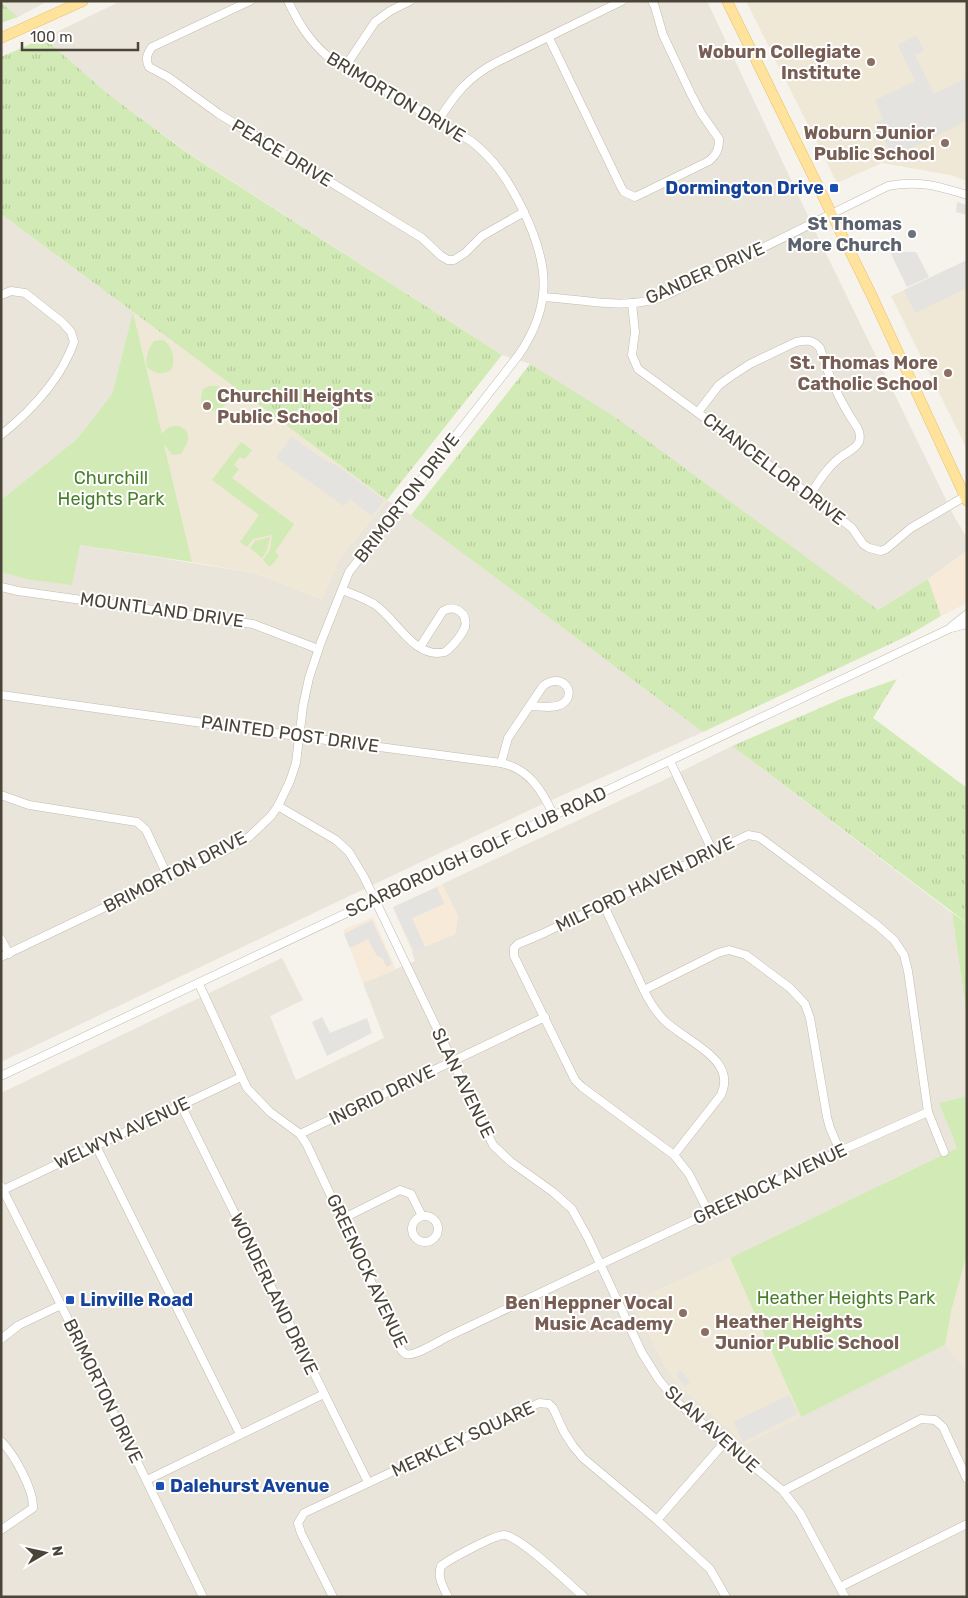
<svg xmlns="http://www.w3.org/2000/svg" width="968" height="1598" font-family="Rubik,sans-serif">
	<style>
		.residential { fill: #eae5da }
		.commercial { fill: #f7ead8 }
		.education { fill: #efe8d6 }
		.grass { fill: url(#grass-tufts) }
		.park { fill: #d2eab5 }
		.parking { fill: #e5e3e0 }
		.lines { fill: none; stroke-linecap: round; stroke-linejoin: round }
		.minor-casing { stroke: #c2bbae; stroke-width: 9 }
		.major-casing { stroke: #e6c16a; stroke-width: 11 }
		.minor { stroke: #fff; stroke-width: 8 }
		.major { stroke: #ffe39c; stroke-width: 10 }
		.education-dot { fill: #8d6e63; stroke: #fff; stroke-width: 2 }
		.transit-dot { fill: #1a4fb4; stroke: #fff; stroke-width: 2 }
		.worship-dot { fill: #6b7280; stroke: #fff; stroke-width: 2 }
		.labels { text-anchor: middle; stroke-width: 4; stroke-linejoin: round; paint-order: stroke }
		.education-label { font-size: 18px; font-weight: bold; fill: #785e54; stroke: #fff; text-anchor: end }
		.street-label { font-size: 18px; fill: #4b4439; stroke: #fff }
		.transit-label { font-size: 18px; font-weight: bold; fill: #164399; stroke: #fff; text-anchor: start }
		.worship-label { font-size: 18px; font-weight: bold; fill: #5b616d; stroke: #fff; text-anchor: end }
		.park-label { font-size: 18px; fill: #4a7f2a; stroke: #fff }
	</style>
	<defs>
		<pattern id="grass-tufts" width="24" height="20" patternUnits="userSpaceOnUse" patternTransform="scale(1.25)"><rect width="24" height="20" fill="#d2eab5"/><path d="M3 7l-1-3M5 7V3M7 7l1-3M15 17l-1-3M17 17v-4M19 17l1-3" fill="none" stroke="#b6ca9c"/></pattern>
	</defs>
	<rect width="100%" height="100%" fill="#f6f3ec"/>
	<g class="residential">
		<path d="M1,1H48L18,17Z"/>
		<path d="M121,1H508L509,3L514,1H707L816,233L954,516L967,538V551L928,579L878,610L530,364L502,355L187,152L108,94L44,38Z"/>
		<path d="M1,214L133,312L112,394L77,439L1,500Z"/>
		<path d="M387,500L411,515L703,732L534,808L1,1062V572L26,579L80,545L255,573L322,599L339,559Z"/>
		<path d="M732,746L952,913L967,1017V1096L939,1103L957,1148L730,1258L632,1302L745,1444L945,1345L967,1370V1597H1V1093L282,958L303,1000L270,1016L296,1080L384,1038L363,983L415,961L412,952L455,934L458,916L442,884L666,779Z"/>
	</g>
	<g class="commercial">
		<path d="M967,551V603L941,616L928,579Z"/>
		<path d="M442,884L458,916L455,934L412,952L393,908Z"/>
		<path d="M373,917L396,969L363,983L343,930Z"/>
	</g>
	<g class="education">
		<path d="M746,1H967V181L950,175L882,163L837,183Z"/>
		<path d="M967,260V449L891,296Z"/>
		<path d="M133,312L387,500L339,559L322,599L255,573L192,562Z"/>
		<path d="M730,1258L801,1417L745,1444L679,1386L662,1362L632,1302Z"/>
		<path d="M965,1260H967V1370L945,1345L952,1308Z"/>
	</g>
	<g class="grass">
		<path d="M1,2L18,17L1,23Z"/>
		<path d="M44,38L108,94L186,152L502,355L387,500L1,214V57Z"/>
		<path d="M530,364L615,417L878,610L928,579L941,616L907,636L703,732L411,515Z"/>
		<path d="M897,679L873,718L967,788V923L732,746L843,698Z"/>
	</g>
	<g class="park">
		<path d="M133,312L162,434C170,421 189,425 188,438C188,444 183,449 181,454L172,455L164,444L192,562L80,545L72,585L26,579L1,572V500L77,439L112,394Z"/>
		<path d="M163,340C173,347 175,357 172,369C162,376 156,374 147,367C145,356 148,350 154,341Z"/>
		<path d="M209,386H217L230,391L231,397C228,401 224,407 220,409C216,411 211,411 208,410C198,407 201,397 203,389Z"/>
		<path d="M241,442L252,450L245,459L240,457L234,465L239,469L232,478L294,524L275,552L279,556L270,567L263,560L270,550L272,535L253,539L247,547L240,542L259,515L212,480Z"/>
		<path d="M270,537L267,550L262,558L250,548L255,541Z"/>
		<path d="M952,913L967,923V1017Z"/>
		<path d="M967,1096V1260L965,1261L952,1308L945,1345L801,1417L730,1258L957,1148L939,1103Z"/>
	</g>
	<g class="parking">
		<path d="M917,35L924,51L915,55L934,94L967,78V121L893,157L876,122L883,119L875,100L915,81L898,45Z"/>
		<path d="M957,202L967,205V215L956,212Z"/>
		<path d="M890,252H916L929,277L907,287Z"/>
		<path d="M967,260V288L915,313L904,290Z"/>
		<path d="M292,437L323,459L339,467L384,500L372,516L350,499L344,506L276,458Z"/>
		<path d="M437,887L444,904L412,918L425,947L414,952L393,907Z"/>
		<path d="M372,920L392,964L387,967L382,958L377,956L368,939L350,948L344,934Z"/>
		<path d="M322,1017L330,1033L367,1018L372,1033L327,1056L312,1022Z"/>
		<path d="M681,1370L690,1382L685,1387L676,1375Z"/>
		<path d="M789,1395L798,1414L743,1442L733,1422Z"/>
	</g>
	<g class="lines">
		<g class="minor-casing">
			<g id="minor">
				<path d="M250,1L152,47C147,54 145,59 149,67L168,77L219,114L422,238L441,256L448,260H454L465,253L482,236L524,212"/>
				<path d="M549,38L621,187L624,192L635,197L709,161C717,154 719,149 719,139L701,113L691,94L663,35L655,7L652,1"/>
				<path d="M345,67L375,22L390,11L410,1"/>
				<path d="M438,121C455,94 468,77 497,62L622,1"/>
				<path d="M1,295L11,291L25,293L62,322L71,332L74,342C61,379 32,410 1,435"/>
				<path d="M543,297C583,299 629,312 667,295L888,186C918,180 938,186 967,195"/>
				<path d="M632,303L635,332L632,355L638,369L810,495L852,528L863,544L869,548L881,551L886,549L911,528L964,497"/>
				<path d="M698,412L719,385L730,377L750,364L796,342C806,340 813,339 820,348C829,377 838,398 855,424C859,429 861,436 859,442C856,448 847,453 842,456C828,466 819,481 810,495"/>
				<path d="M1,587L18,591L253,624L318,649"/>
				<path d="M342,590C353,594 364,598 374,604C396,618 414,660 445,652C452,647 462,635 465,627C468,613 455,604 443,611L420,647"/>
				<path d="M952,626L967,614"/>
				<path d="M1,695L311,738L501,763C530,769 542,791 554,816"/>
				<path d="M670,761L713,852"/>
				<path d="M501,763L508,738L543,686C563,671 578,694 562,704C554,709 540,706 531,706"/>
				<path d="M1,795L29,805L137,822L146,830L168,877"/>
				<path d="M278,806L336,840L349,852L364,877L493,1145L511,1162L553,1192L572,1209L588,1238L642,1353L659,1380L678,1403L783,1491L800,1513L845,1597"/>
				<path d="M604,905C613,926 623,946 633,967C642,986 649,1005 664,1020C684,1041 738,1058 721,1095L674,1155"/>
				<path d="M1,939L9,954"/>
				<path d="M1,957L168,877L221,853L249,837L271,816L278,806L290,781L296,763L303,706L309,678L321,642L349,572L518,356C554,304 549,263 522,208C508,180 495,160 471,141L326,55C308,39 298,22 288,1"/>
				<path d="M199,984L247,1088L270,1112L300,1134L307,1145L397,1337C399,1343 399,1351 406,1354C414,1357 439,1341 447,1337L840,1151L928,1112"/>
				<path d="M644,990L718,953L729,950L746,955L790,988L805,1004L810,1018L827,1117L830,1128L840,1151"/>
				<path d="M1,1076L951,628L967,624"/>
				<path d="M181,1105L368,1482"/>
				<path d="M300,1134L545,1017"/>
				<path d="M96,1146L240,1434"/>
				<path d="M1,1186L61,1305L203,1597"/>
				<path d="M1,1191L241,1077"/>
				<path d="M709,1213L689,1174L674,1155L582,1087L575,1080L514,956V948L518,944L544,933L748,835L759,837L766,842L877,925L894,940L904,955L908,971L928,1112L944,1152"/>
				<circle cx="425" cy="1229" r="13"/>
				<path d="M342,1219L400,1190L411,1194L422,1216"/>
				<path d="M1,1339L19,1325L61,1305"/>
				<path d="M1,1441C14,1454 34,1490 33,1508L1,1530"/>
				<path d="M147,1480L324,1394"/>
				<path d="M783,1491L921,1419L935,1420L943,1427L967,1479"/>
				<path d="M657,1520L724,1443"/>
				<path d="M840,1587L967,1524"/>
				<path d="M333,1597L301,1533L298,1523L304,1513L539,1403L549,1404L553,1408L564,1432L573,1446L583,1458L657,1520L710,1569L726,1597"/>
				<path d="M448,1597C443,1587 437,1577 441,1566C450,1559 494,1535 504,1535C520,1536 569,1584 584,1597"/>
			</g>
		</g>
		<g class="major-casing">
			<g id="major">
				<path d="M727,1L871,294L967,501"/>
				<path d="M1,38L83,1"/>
			</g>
		</g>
		<use href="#minor" class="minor"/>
		<use href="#major" class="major"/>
	</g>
	<g class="education-dot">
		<circle cx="871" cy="62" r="5"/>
		<circle cx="945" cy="143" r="5"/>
		<circle cx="948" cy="373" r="5"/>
		<circle cx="207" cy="406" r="5"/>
		<circle cx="683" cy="1313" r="5"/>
		<circle cx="705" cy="1332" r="5"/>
	</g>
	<g class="transit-dot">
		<rect x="829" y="183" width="10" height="10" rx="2.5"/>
		<rect x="65" y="1295" width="10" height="10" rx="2.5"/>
		<rect x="155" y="1481" width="10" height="10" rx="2.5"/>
	</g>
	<circle class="worship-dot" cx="912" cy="234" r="5"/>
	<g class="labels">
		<g class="education-label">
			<text x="861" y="58">Woburn Collegiate<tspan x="861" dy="21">Institute</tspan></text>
			<text x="935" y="139">Woburn Junior<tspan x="935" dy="21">Public School</tspan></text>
			<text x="938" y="369">St. Thomas More<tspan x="938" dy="21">Catholic School</tspan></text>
			<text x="217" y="402" text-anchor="start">Churchill Heights<tspan x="217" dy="21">Public School</tspan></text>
			<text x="673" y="1309">Ben Heppner Vocal<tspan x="673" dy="21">Music Academy</tspan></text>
			<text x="715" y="1328" text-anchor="start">Heather Heights<tspan x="715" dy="21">Junior Public School</tspan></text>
		</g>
		<g class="street-label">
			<text transform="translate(396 97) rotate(31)" y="6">BRIMORTON DRIVE</text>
			<text transform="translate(282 153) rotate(31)" y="6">PEACE DRIVE</text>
			<text transform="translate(705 273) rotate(-24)" y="6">GANDER DRIVE</text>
			<text transform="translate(774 469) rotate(37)" y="6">CHANCELLOR DRIVE</text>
			<text transform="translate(407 498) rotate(-52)" y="6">BRIMORTON DRIVE</text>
			<text transform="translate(162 610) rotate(8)" y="6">MOUNTLAND DRIVE</text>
			<text transform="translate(290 734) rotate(8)" y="6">PAINTED POST DRIVE</text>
			<text transform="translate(476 852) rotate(-25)" y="6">SCARBOROUGH GOLF CLUB ROAD</text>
			<text transform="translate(175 872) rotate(-27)" y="6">BRIMORTON DRIVE</text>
			<text transform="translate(645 884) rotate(-26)" y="6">MILFORD HAVEN DRIVE</text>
			<text transform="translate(463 1083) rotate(64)" y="6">SLAN AVENUE</text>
			<text transform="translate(382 1095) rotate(-26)" y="6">INGRID DRIVE</text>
			<text transform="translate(122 1133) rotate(-25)" y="6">WELWYN AVENUE</text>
			<text transform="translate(770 1184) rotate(-25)" y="6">GREENOCK AVENUE</text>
			<text transform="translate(367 1271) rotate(65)" y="6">GREENOCK AVENUE</text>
			<text transform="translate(274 1294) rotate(64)" y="6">WONDERLAND DRIVE</text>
			<text transform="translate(103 1391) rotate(64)" y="6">BRIMORTON DRIVE</text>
			<text transform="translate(712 1429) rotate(42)" y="6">SLAN AVENUE</text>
			<text transform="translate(463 1439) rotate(-25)" y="6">MERKLEY SQUARE</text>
		</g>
		<g class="transit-label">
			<text x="824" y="194" text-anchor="end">Dormington Drive</text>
			<text x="80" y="1306">Linville Road</text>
			<text x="170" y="1492">Dalehurst Avenue</text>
		</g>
		<g class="worship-label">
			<text x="902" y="230">St Thomas<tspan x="902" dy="21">More Church</tspan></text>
		</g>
		<g class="park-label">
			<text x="111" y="484">Churchill<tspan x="111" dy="21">Heights Park</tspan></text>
			<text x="846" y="1304">Heather Heights Park</text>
		</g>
	</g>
	<rect width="968" height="1598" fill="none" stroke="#4b4439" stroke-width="5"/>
	<g transform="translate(45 1553) rotate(81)" stroke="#ffffff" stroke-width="4" paint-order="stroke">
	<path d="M0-4L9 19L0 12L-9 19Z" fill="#4b4439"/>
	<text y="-8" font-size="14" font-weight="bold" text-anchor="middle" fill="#4b4439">N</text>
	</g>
	<path d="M22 42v8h116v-8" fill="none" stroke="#4b4439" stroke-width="2.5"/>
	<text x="30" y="42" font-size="15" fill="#4b4439" stroke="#ffffff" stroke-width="4" paint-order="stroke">100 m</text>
</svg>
